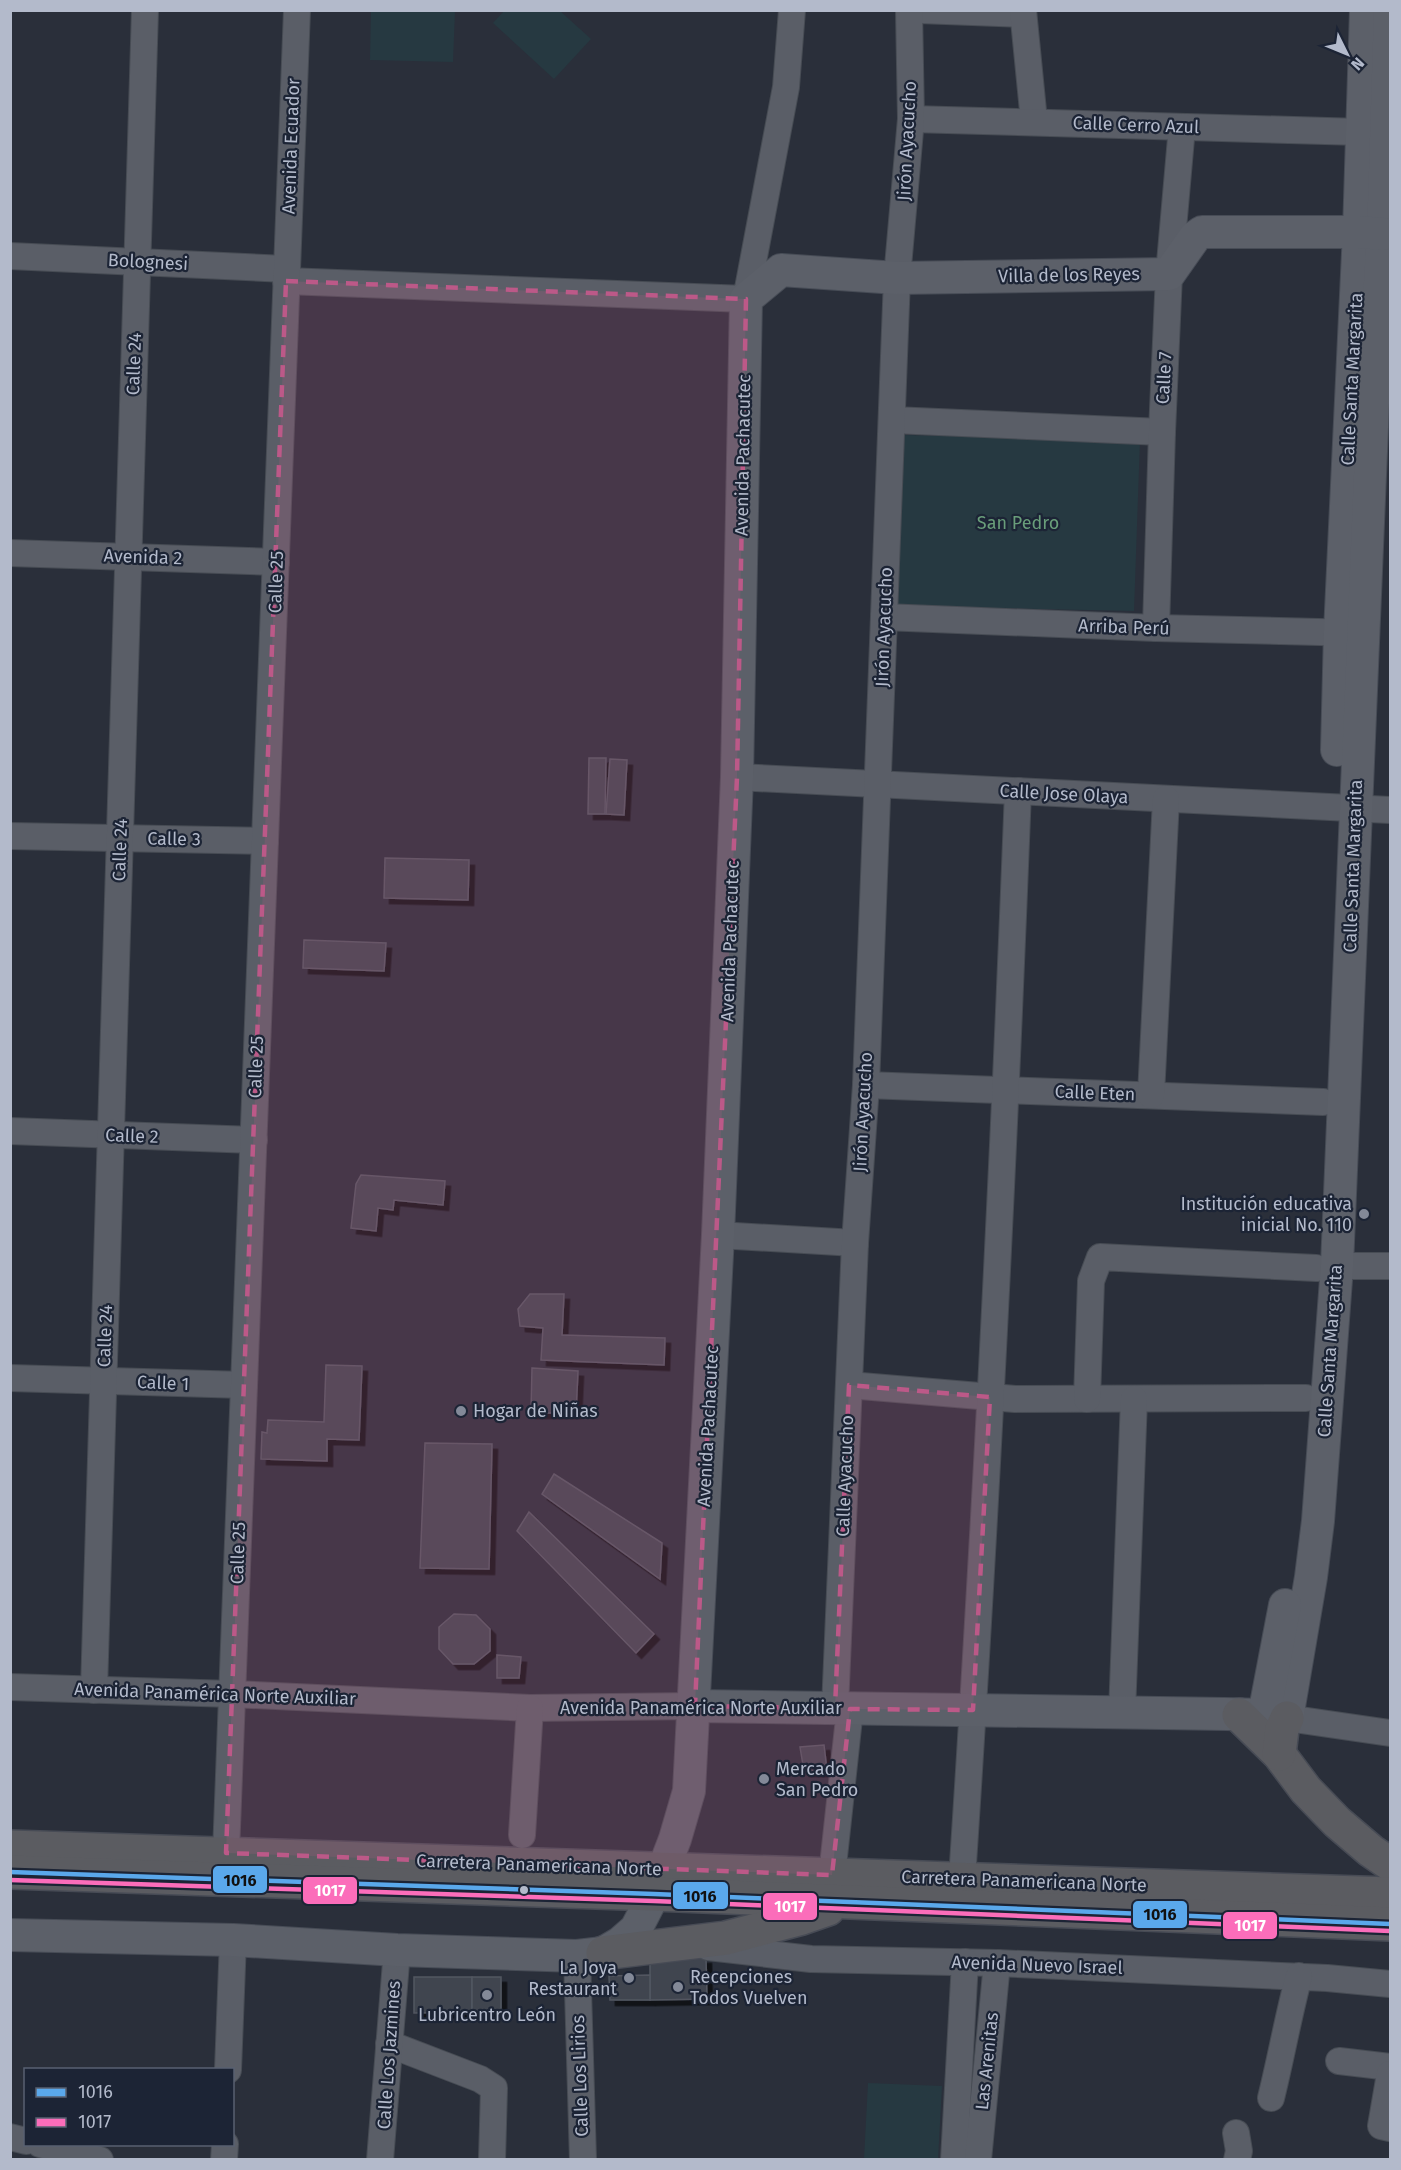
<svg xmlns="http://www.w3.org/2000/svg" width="1401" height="2170" font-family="'Fira Sans',sans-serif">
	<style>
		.green { fill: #263941 }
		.building { fill: #40444f; stroke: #525761; stroke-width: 1.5; filter: url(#shadow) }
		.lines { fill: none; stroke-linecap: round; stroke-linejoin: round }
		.minor-casing { stroke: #474c54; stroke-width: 28 }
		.major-casing { stroke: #474c56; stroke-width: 34 }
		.highway-casing { stroke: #474b55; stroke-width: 36 }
		.minor { stroke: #5a5e67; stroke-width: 26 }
		.major { stroke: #5c6069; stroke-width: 32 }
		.highway { stroke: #5b5c61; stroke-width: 33 }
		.bus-1-casing { stroke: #1c2435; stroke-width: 9 }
		.bus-2-casing { stroke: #1c2435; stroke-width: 9 }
		.bus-1 { stroke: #5aa8eb; stroke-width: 4.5 }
		.bus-2 { stroke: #fb6dba; stroke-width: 4.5 }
		.marked { fill: #bc5988; fill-opacity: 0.2; stroke: #bc5988; stroke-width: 4.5; stroke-dasharray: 12 8; stroke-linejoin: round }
		.poi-dot { fill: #838998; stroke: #1c2435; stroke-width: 2 }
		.bus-dot { fill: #b3bacb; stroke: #1c2435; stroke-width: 2 }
		.labels { text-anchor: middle; stroke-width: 4.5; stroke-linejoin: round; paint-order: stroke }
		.street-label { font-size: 18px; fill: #b3bacb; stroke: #1c2435 }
		.park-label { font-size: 18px; fill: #699e7a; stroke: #1c2435 }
		.poi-label { font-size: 18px; fill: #b3bacb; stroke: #1c2435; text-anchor: start }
		.line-badge { stroke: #1c2435; stroke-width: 2 }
		.badge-label { font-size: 16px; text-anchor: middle; font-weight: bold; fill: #fff }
		.pale-badge-label { font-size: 16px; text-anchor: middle; font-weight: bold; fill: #111 }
	</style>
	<defs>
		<filter id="shadow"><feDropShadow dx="5.5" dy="5.5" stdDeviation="0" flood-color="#0009"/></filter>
	</defs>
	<rect width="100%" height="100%" fill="#2a2f3a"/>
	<g class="green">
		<path d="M371,11H455L453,62L370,60Z"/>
		<path d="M504,11H560L591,39L554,79L493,23Z"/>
		<path d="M902,435L1140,440L1134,611L895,606Z"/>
		<path d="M868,2083L942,2086L938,2159H864Z"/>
	</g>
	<g class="building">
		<path d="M589,758H606L605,814H588Z"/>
		<path d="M610,759L627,760L624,815L606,814Z"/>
		<path d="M385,858L469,860L468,900L384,898Z"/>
		<path d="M304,940L386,943L384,971L303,968Z"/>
		<path d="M361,1175L445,1181L443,1205L394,1200L393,1210L378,1208L376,1231L351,1228L356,1184Z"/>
		<path d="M530,1294H564L562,1335L665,1338L664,1365L541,1360L543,1328L520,1326L518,1309Z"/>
		<path d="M326,1365L362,1366L359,1440L327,1439V1461L261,1459L262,1432L267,1433L268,1420L324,1422Z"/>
		<path d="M532,1368L578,1371L576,1413H531Z"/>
		<path d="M425,1443L492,1444L489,1569L420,1568Z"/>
		<path d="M554,1474L662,1543L660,1579L542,1494Z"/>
		<path d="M529,1512L654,1634L636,1653L517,1531Z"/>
		<path d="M454,1614L476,1615L490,1629V1651L474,1664H453L439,1649V1627Z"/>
		<path d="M497,1655L521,1657L519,1678H497Z"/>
		<path d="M824,1745L827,1771H804L800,1747Z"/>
		<path d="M706,1958L707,1999L650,2000V1959Z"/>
		<path d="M650,1975V2000H610L609,1976Z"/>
		<path d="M414,1977H472V2012L414,2013Z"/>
		<path d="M472,1977H501V2013L472,2012Z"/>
	</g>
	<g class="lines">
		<g class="minor-casing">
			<g id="minor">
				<path d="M919,10L1023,14"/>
				<path d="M1023,10L1034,121"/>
				<path d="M911,119L1361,132"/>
				<path d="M10,256L286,269"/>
				<path d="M286,281L746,299L786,87L792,10"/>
				<path d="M893,420L1162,432"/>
				<path d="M10,553L276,562"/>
				<path d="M884,617L1156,628L1358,633"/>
				<path d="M1156,628L1162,432L1169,274L1182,127"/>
				<path d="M737,777L1390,810"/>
				<path d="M10,836L265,841"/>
				<path d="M866,1085L1323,1102"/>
				<path d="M1151,1095L1166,799"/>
				<path d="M10,1131L254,1140"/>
				<path d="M718,1235L855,1243"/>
				<path d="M1337,1266H1390"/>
				<path d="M10,1378L244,1385"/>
				<path d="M849,1385L1015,1399L1306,1398"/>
				<path d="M1087,1399L1091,1281L1100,1257L1316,1268"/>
				<path d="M10,1687L232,1694L530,1708L695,1706"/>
				<path d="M94,1690L145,10"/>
				<path d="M835,1708L855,1243L866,1085L897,278L911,119L909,10"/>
				<path d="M1122,1713L1134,1399"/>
				<path d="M1287,1718L1390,1733"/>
				<path d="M522,1835L530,1708"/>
				<path d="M226,1853L297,10"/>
				<path d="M832,1875L850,1709"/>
				<path d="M962,1879C986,1517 1004,1154 1018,791"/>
				<path d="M708,1947L811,1959L997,1963L1327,1978L1390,1984"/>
				<path d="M577,1956L583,2160"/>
				<path d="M389,2044L480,2079L494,2088L492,2160"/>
				<path d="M1339,2061L1390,2067"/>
				<path d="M228,2070L233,1940"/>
				<path d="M1390,2074L1381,2126L1390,2128"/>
				<path d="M1271,2098C1281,2058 1288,2017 1299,1976"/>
				<path d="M1236,2133L1239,2151L1237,2160"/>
				<path d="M10,2137L26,2141"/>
				<path d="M40,2144L100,2160"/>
				<path d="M224,2160L225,2144"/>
				<path d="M380,2160L397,1950"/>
				<path d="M954,2160L965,1962"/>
				<path d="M978,2160L997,1963"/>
			</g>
		</g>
		<g class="major-casing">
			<g id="major">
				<path d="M1337,750L1340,632L1359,232L1366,10"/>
				<path d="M695,1706L1225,1714L1264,1715L1287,1718L1311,1577L1318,1521L1337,1266L1374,379L1383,234L1390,10"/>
				<path d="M1264,1715L1285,1605"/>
				<path d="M10,1935L233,1940L397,1950L577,1956L603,1953L620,1943L636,1929L654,1894L675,1839L689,1791L718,1235L737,777L746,299L781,270L897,278L1169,274L1195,237L1202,232H1359L1383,234"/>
			</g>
		</g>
		<g class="highway-casing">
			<g id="highway">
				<path d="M1239,1715L1279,1754L1306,1790L1337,1822L1371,1851L1390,1864"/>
				<path d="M1279,1754L1282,1729L1287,1718"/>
				<path d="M10,1847L1390,1894"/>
				<path d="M10,1872L654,1894L1390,1924"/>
				<path d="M603,1953L726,1938L802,1918L828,1909"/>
			</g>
		</g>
		<use href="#minor" class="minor"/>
		<use href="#major" class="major"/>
		<use href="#highway" class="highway"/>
		<g class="bus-1-casing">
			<path id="bus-1" d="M10,1872L654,1894L1390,1924"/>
		</g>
		<g class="bus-2-casing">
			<path id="bus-2" d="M10,1880L654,1901L1390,1931"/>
		</g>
		<use href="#bus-1" class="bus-1"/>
		<use href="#bus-2" class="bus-2"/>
	</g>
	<path class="marked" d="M286,281L746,299L737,777L695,1706L835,1708L849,1385L990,1397L973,1710L850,1709L832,1875L226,1853Z"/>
	<g class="poi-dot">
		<circle cx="1364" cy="1214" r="6"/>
		<circle cx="461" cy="1411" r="6"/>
		<circle cx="764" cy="1779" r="6"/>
		<circle cx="629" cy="1978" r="6"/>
		<circle cx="678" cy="1987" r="6"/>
		<circle cx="487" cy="1995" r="6"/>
	</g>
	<circle class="bus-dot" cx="524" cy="1890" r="5"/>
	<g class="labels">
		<g class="street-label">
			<text transform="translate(1136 125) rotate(2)" y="6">Calle Cerro Azul</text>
			<text transform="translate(907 141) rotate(-87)" y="6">Jirón Ayacucho</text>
			<text transform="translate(291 146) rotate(-88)" y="6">Avenida Ecuador</text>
			<text transform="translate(148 262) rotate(3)" y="6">Bolognesi</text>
			<text transform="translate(1069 275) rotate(-1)" y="6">Villa de los Reyes</text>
			<text transform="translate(134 364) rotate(-88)" y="6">Calle 24</text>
			<text transform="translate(1164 378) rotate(-87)" y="6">Calle 7</text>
			<text transform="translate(1352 379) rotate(-87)" y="6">Calle Santa Margarita</text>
			<text transform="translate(743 455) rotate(-89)" y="6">Avenida Pachacutec</text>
			<text transform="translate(143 557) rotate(2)" y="6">Avenida 2</text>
			<text transform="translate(276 582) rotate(-88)" y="6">Calle 25</text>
			<text transform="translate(884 627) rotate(-88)" y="6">Jirón Ayacucho</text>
			<text transform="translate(1124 627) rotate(2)" y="6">Arriba Perú</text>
			<text transform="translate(1064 794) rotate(3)" y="6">Calle Jose Olaya</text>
			<text transform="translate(174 839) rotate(1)" y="6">Calle 3</text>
			<text transform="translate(120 850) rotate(-88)" y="6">Calle 24</text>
			<text transform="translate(1353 866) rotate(-88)" y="6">Calle Santa Margarita</text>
			<text transform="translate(730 941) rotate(-88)" y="6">Avenida Pachacutec</text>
			<text transform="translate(256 1067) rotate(-88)" y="6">Calle 25</text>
			<text transform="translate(1095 1093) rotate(2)" y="6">Calle Eten</text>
			<text transform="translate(863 1112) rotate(-87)" y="6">Jirón Ayacucho</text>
			<text transform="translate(132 1136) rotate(2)" y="6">Calle 2</text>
			<text transform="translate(105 1336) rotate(-88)" y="6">Calle 24</text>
			<text transform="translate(1330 1351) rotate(-86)" y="6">Calle Santa Margarita</text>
			<text transform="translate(163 1383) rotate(2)" y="6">Calle 1</text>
			<text transform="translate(708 1426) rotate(-87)" y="6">Avenida Pachacutec</text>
			<text transform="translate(845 1476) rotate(-88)" y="6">Calle Ayacucho</text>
			<text transform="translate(238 1553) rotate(-88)" y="6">Calle 25</text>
			<text transform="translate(215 1694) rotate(2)" y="6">Avenida Panamérica Norte Auxiliar</text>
			<text x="701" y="1714">Avenida Panamérica Norte Auxiliar</text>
			<text transform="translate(539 1865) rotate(2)" y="6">Carretera Panamericana Norte</text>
			<text transform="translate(1024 1881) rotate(2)" y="6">Carretera Panamericana Norte</text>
			<text transform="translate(1037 1965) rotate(2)" y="6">Avenida Nuevo Israel</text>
			<text transform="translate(389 2055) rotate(-86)" y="6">Calle Los Jazmines</text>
			<text transform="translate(987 2061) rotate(-84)" y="6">Las Arenitas</text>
			<text transform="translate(580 2076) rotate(-92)" y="6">Calle Los Lirios</text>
		</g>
		<g class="park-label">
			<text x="1018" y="529">San Pedro</text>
		</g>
		<g class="poi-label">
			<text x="1352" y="1210" text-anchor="end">Institución educativa<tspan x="1352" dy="21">inicial No. 110</tspan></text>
			<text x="473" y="1417">Hogar de Niñas</text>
			<text x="776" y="1775">Mercado<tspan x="776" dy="21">San Pedro</tspan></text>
			<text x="617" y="1974" text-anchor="end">La Joya<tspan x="617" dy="21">Restaurant</tspan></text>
			<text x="690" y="1983">Recepciones<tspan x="690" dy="21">Todos Vuelven</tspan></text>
			<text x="487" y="2021" text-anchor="middle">Lubricentro León</text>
		</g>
	</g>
	<g class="line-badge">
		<rect x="212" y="1865" width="56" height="29" rx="6" fill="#5aa8eb"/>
		<rect x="302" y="1876" width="56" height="29" rx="6" fill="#fb6dba"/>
		<rect x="672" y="1881" width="57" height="29" rx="6" fill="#5aa8eb"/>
		<rect x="762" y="1892" width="56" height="29" rx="6" fill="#fb6dba"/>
		<rect x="1132" y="1900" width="56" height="29" rx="6" fill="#5aa8eb"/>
		<rect x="1222" y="1911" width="56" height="29" rx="6" fill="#fb6dba"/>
	</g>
	<g class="badge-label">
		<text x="330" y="1896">1017</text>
		<text x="790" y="1912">1017</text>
		<text x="1250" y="1931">1017</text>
	</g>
	<g class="pale-badge-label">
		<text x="240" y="1886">1016</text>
		<text x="700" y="1902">1016</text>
		<text x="1160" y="1920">1016</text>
	</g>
	<rect width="1401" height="2170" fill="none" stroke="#b3bacb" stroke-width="24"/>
	<rect x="24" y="2068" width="210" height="78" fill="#1c2435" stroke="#586071" stroke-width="1.5"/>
	<rect x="36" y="2088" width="30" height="9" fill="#5aa8eb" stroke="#586071" stroke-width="1.5"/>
	<text x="78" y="2098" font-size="18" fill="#b3bacb">1016</text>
	<rect x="36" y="2118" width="30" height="9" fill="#fb6dba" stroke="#586071" stroke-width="1.5"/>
	<text x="78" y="2128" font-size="18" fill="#b3bacb">1017</text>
	<g transform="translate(1347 54) rotate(133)" stroke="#1c2435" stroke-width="4.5" paint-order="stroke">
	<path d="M0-4.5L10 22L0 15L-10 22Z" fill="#b3bacb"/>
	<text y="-9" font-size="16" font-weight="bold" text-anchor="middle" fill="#b3bacb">N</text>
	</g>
</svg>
